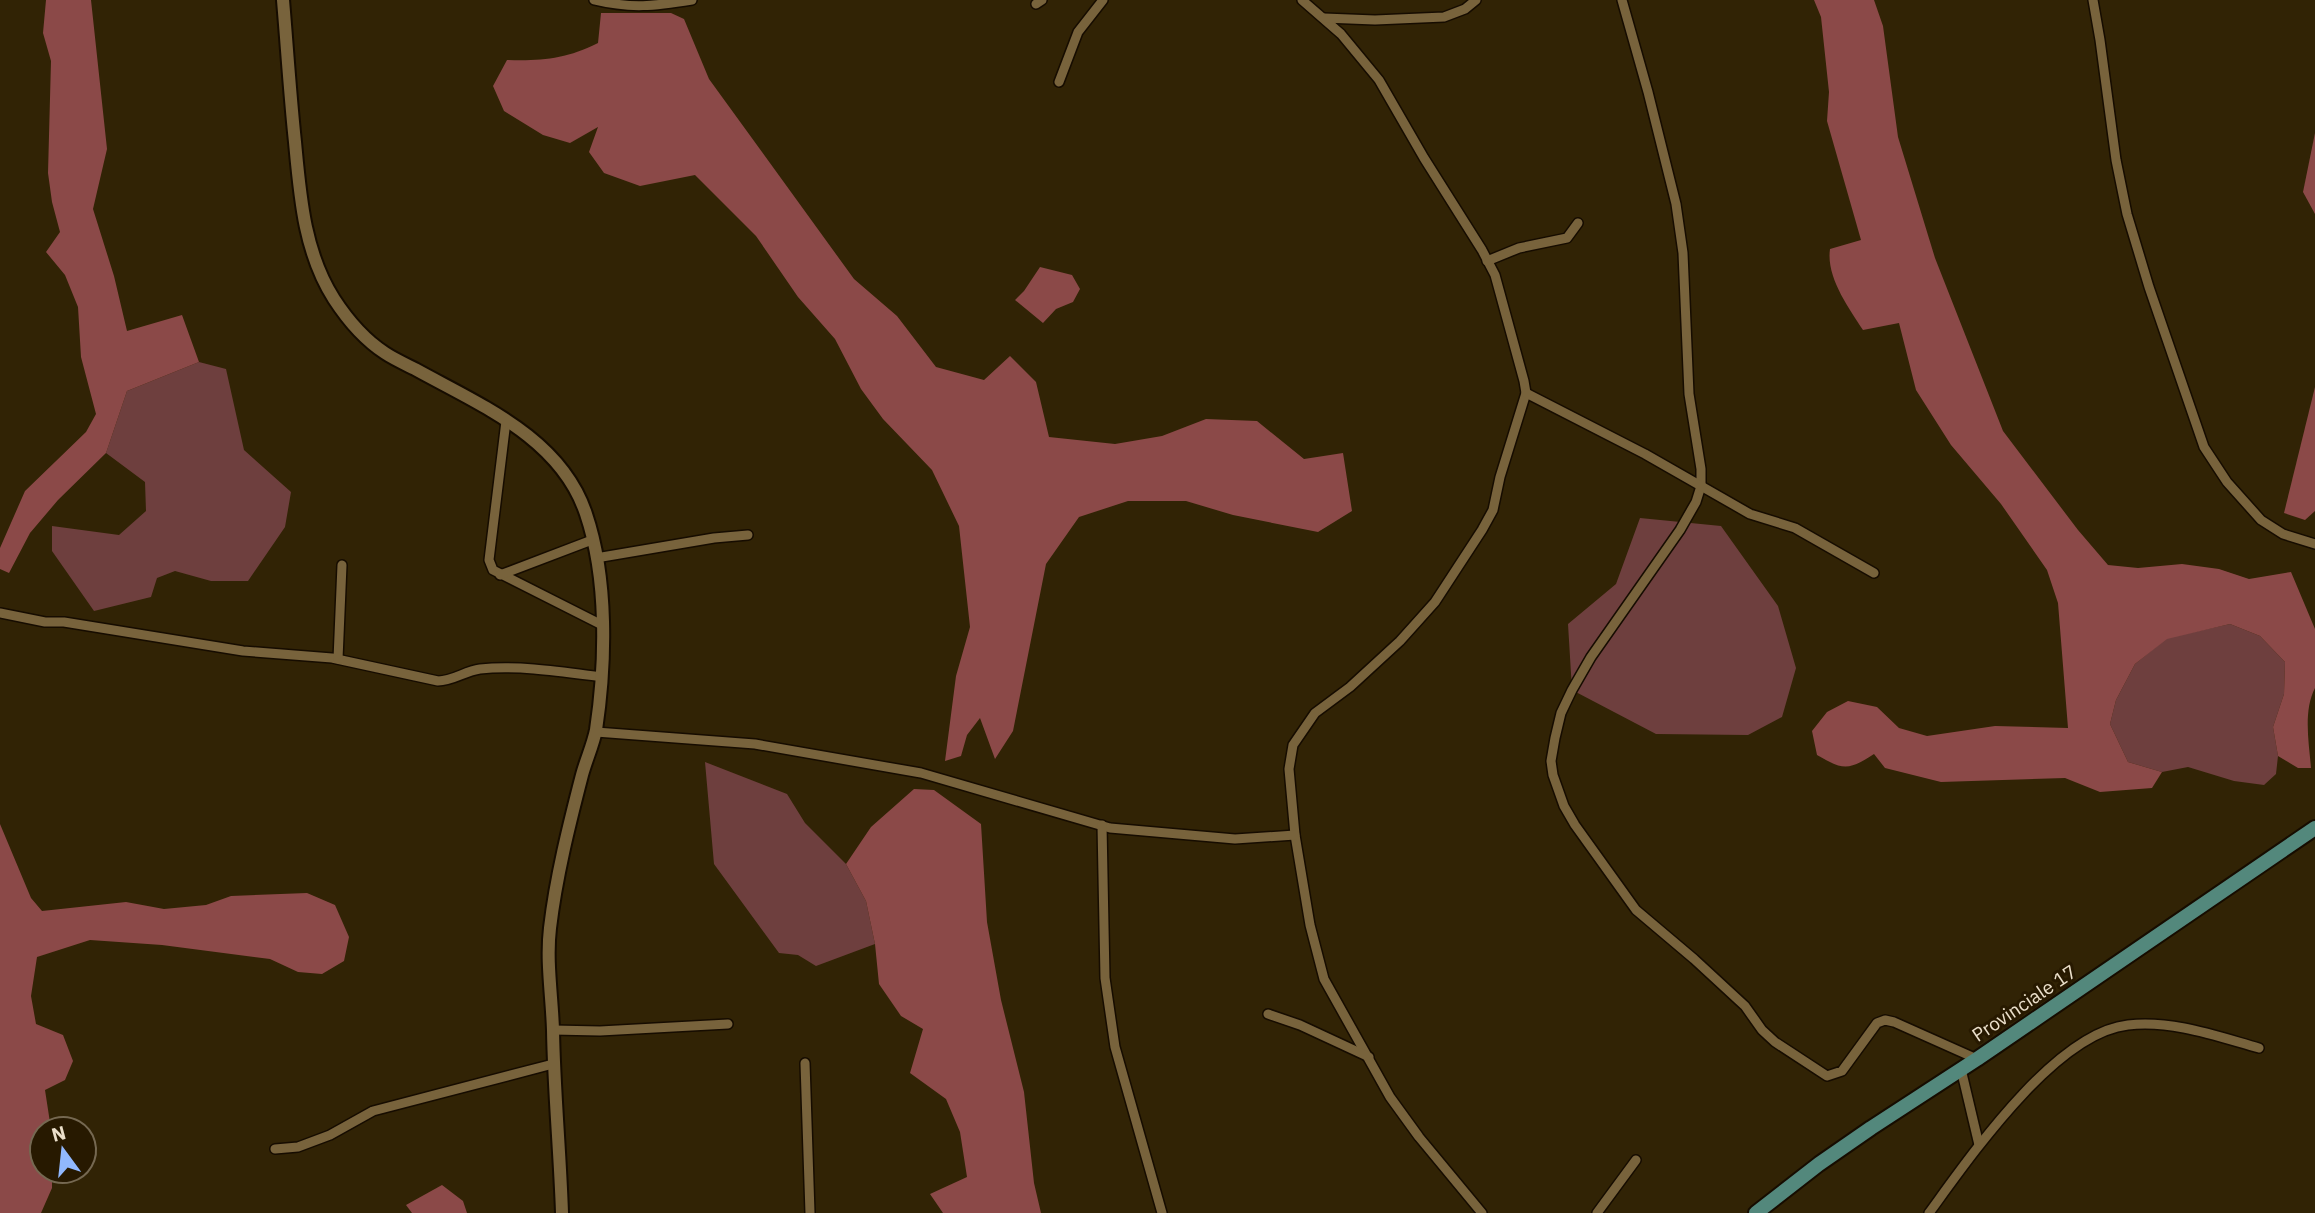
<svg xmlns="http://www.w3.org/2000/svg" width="2315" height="1213" font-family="'IBM Plex Sans',sans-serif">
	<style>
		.green { fill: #6e3f3e }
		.forest { fill: #8b4948 }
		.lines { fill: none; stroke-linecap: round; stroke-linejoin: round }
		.street-casing { stroke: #160c00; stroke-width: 12 }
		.secondary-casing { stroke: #160c00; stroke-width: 16 }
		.primary-casing { stroke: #160c00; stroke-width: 18 }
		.street { stroke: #78633c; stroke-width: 9 }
		.secondary { stroke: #78633c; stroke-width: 12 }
		.primary { stroke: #53887c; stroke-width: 14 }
		.labels { text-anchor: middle; stroke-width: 6; stroke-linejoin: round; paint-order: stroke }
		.street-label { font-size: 19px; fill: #ebdfca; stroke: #271900 }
	</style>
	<rect width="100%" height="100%" fill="#312305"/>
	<g class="green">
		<path d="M199,362L226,369L244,450L291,492L285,527L248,581H211L175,571L157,578L151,597L94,611L52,551V526L119,535L146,511L145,482L106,453L127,391Z"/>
		<path d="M1640,518L1721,526L1778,606L1796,668L1782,717L1748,735L1656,734L1572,690L1568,624L1616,584Z"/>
		<path d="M2230,624L2260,636L2285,662L2284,694L2273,727L2278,756L2276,774L2264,785L2234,781L2188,767L2162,772L2128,762L2110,724L2116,700L2135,664L2167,638Z"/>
		<path d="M705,762L787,794L805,823L846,864L866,901L875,944L816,966L798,955L779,953L714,864Z"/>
	</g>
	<g class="forest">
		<path d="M46,0H91L107,149L93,209L114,276L127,331L182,315L199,362L127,391L106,453L58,500L30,533L9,573L0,569V548L25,491L86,432L96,414L81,357L78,307L65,275L46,252L60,232L52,202L48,173L51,61L43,33Z"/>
		<path d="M1814,0H1874L1883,26L1898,137L1935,258L2003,431L2078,530L2108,565L2138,568L2182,564L2219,569L2249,579L2291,572L2315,629V688C2303,711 2309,743 2311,768H2298L2278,756L2273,727L2284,694L2285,662L2260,636L2230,624L2167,639L2135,664L2116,700L2110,724L2128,762L2162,772L2152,788L2100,792L2065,778L1941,782L1885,768L1874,754C1849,770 1844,771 1817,755L1812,731L1827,712L1848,701L1877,707L1899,728L1927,736L1995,726L2068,728L2058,603L2047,570L2001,504L1951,445L1916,390L1899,323L1863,330C1848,307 1826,277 1830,249L1861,240L1827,121L1829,92L1821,17Z"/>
		<path d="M601,13H671L684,19L709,79L854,279L897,316L936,367L984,380L1010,356L1036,382L1049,437L1115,444L1162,436L1206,419L1257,421L1304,459L1343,453L1352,511L1318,532L1233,515L1186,501H1128L1079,517L1046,564L1013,731L995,759L980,718L967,735L961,756L945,761L956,676L970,627L959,526L932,470L883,419L861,389L835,339L798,297L756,236L695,175L640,186L604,173L589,152L598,127L570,143L543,135L504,111L493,86L507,60C542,61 566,59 598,43Z"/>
		<path d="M2315,133V214L2303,192Z"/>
		<path d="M1040,267L1072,275L1080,289L1073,302L1056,309L1043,323L1015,300L1024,291Z"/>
		<path d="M2315,387V511L2305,520L2284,513Z"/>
		<path d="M914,789L934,790L981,824L987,922L1001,1000L1024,1092L1034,1183L1041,1213H943L930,1194L967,1177L960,1132L946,1099L910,1073L923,1029L901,1016L879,984L875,944L866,901L846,864L871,827Z"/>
		<path d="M0,824L31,898L42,911L126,902L164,909L206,905L231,896L307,893L335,905L349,937L344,961L322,974L298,972L270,959L162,945L90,940L37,957L31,996L36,1024L63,1035L73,1061L65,1080L45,1090L51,1129H42V1171H52V1188L41,1213H0Z"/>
		<path d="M442,1185L463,1201L467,1213H412L406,1205Z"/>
	</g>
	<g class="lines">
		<g class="street-casing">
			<g id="street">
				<path d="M594,0C631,9 655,6 692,0"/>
				<path d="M1302,0L1341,34L1379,80L1424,158L1482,250L1495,275L1524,381L1526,393L1500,477L1493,510L1482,530L1435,602L1400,641L1350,687L1315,713L1293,745L1289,769L1295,835L1310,925L1324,979L1390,1097L1419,1137L1482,1213"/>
				<path d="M1622,0L1648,92L1676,204L1683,253L1689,394L1701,469V486L1696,502L1680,530L1591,657L1572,690L1561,713L1555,738L1551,761L1553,775L1564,806L1575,825L1636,910L1694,959L1745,1006L1762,1030L1775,1042L1827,1076L1842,1071L1877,1023L1885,1020L1894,1022L1977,1059"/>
				<path d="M2093,0L2100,40L2116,160L2127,214L2149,287L2204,447L2227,482L2261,520L2283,534L2315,544"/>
				<path d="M1036,4L1042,0"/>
				<path d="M1324,18L1375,20L1444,17L1465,9L1476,0"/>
				<path d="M1059,82L1078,32L1103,0"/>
				<path d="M1487,261L1519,248L1567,238L1578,223"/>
				<path d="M1526,393L1645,454L1750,514L1795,528L1874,573"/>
				<path d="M506,421L489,560L493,570L602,625"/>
				<path d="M596,558L714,538L748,535"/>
				<path d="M500,575L592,540"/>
				<path d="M0,613L45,622H64L243,651L332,658L438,681C453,681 465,671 480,669C520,665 563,672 602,677"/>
				<path d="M338,659L342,565"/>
				<path d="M596,732L755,744L921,773L1110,828L1235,839L1295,835"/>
				<path d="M1102,825L1105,978L1115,1047L1162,1213"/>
				<path d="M1268,1014L1300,1025L1369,1057"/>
				<path d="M553,1030L600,1031L728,1024"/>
				<path d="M805,1063L810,1213"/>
				<path d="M1961,1069L1979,1145"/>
				<path d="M275,1149L298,1147L330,1135L373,1111L553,1064"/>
				<path d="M1597,1213L1636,1160"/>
				<path d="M1929,1213C1970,1157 2055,1033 2128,1025C2173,1020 2216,1036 2259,1048"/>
			</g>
		</g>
		<g class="secondary-casing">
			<path id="secondary" d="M283,0C287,47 290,95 295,142C300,196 304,252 334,299C347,319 365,340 385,353C394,359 405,364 415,369C480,405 561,438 586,514C608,579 606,663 596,730C593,745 586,760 582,775C569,825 556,877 550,928C546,961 552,997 553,1030C554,1091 560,1152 562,1213"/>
		</g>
		<g class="primary-casing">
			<path id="primary" d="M1756,1213L1819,1164L1871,1128L1977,1059L2315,828"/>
		</g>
		<use href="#street" class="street"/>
		<use href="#secondary" class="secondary"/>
		<use href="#primary" class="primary"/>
	</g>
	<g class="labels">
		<g class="street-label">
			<text transform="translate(2024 1003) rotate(-34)" y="7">Provinciale 17</text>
		</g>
	</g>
	<g transform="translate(63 1150) rotate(345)"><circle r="33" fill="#271900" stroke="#756851" stroke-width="2"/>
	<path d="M0-5L12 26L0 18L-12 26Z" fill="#91b8fd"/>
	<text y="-10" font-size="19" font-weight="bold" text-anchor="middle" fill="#ebdfca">N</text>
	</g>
</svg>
